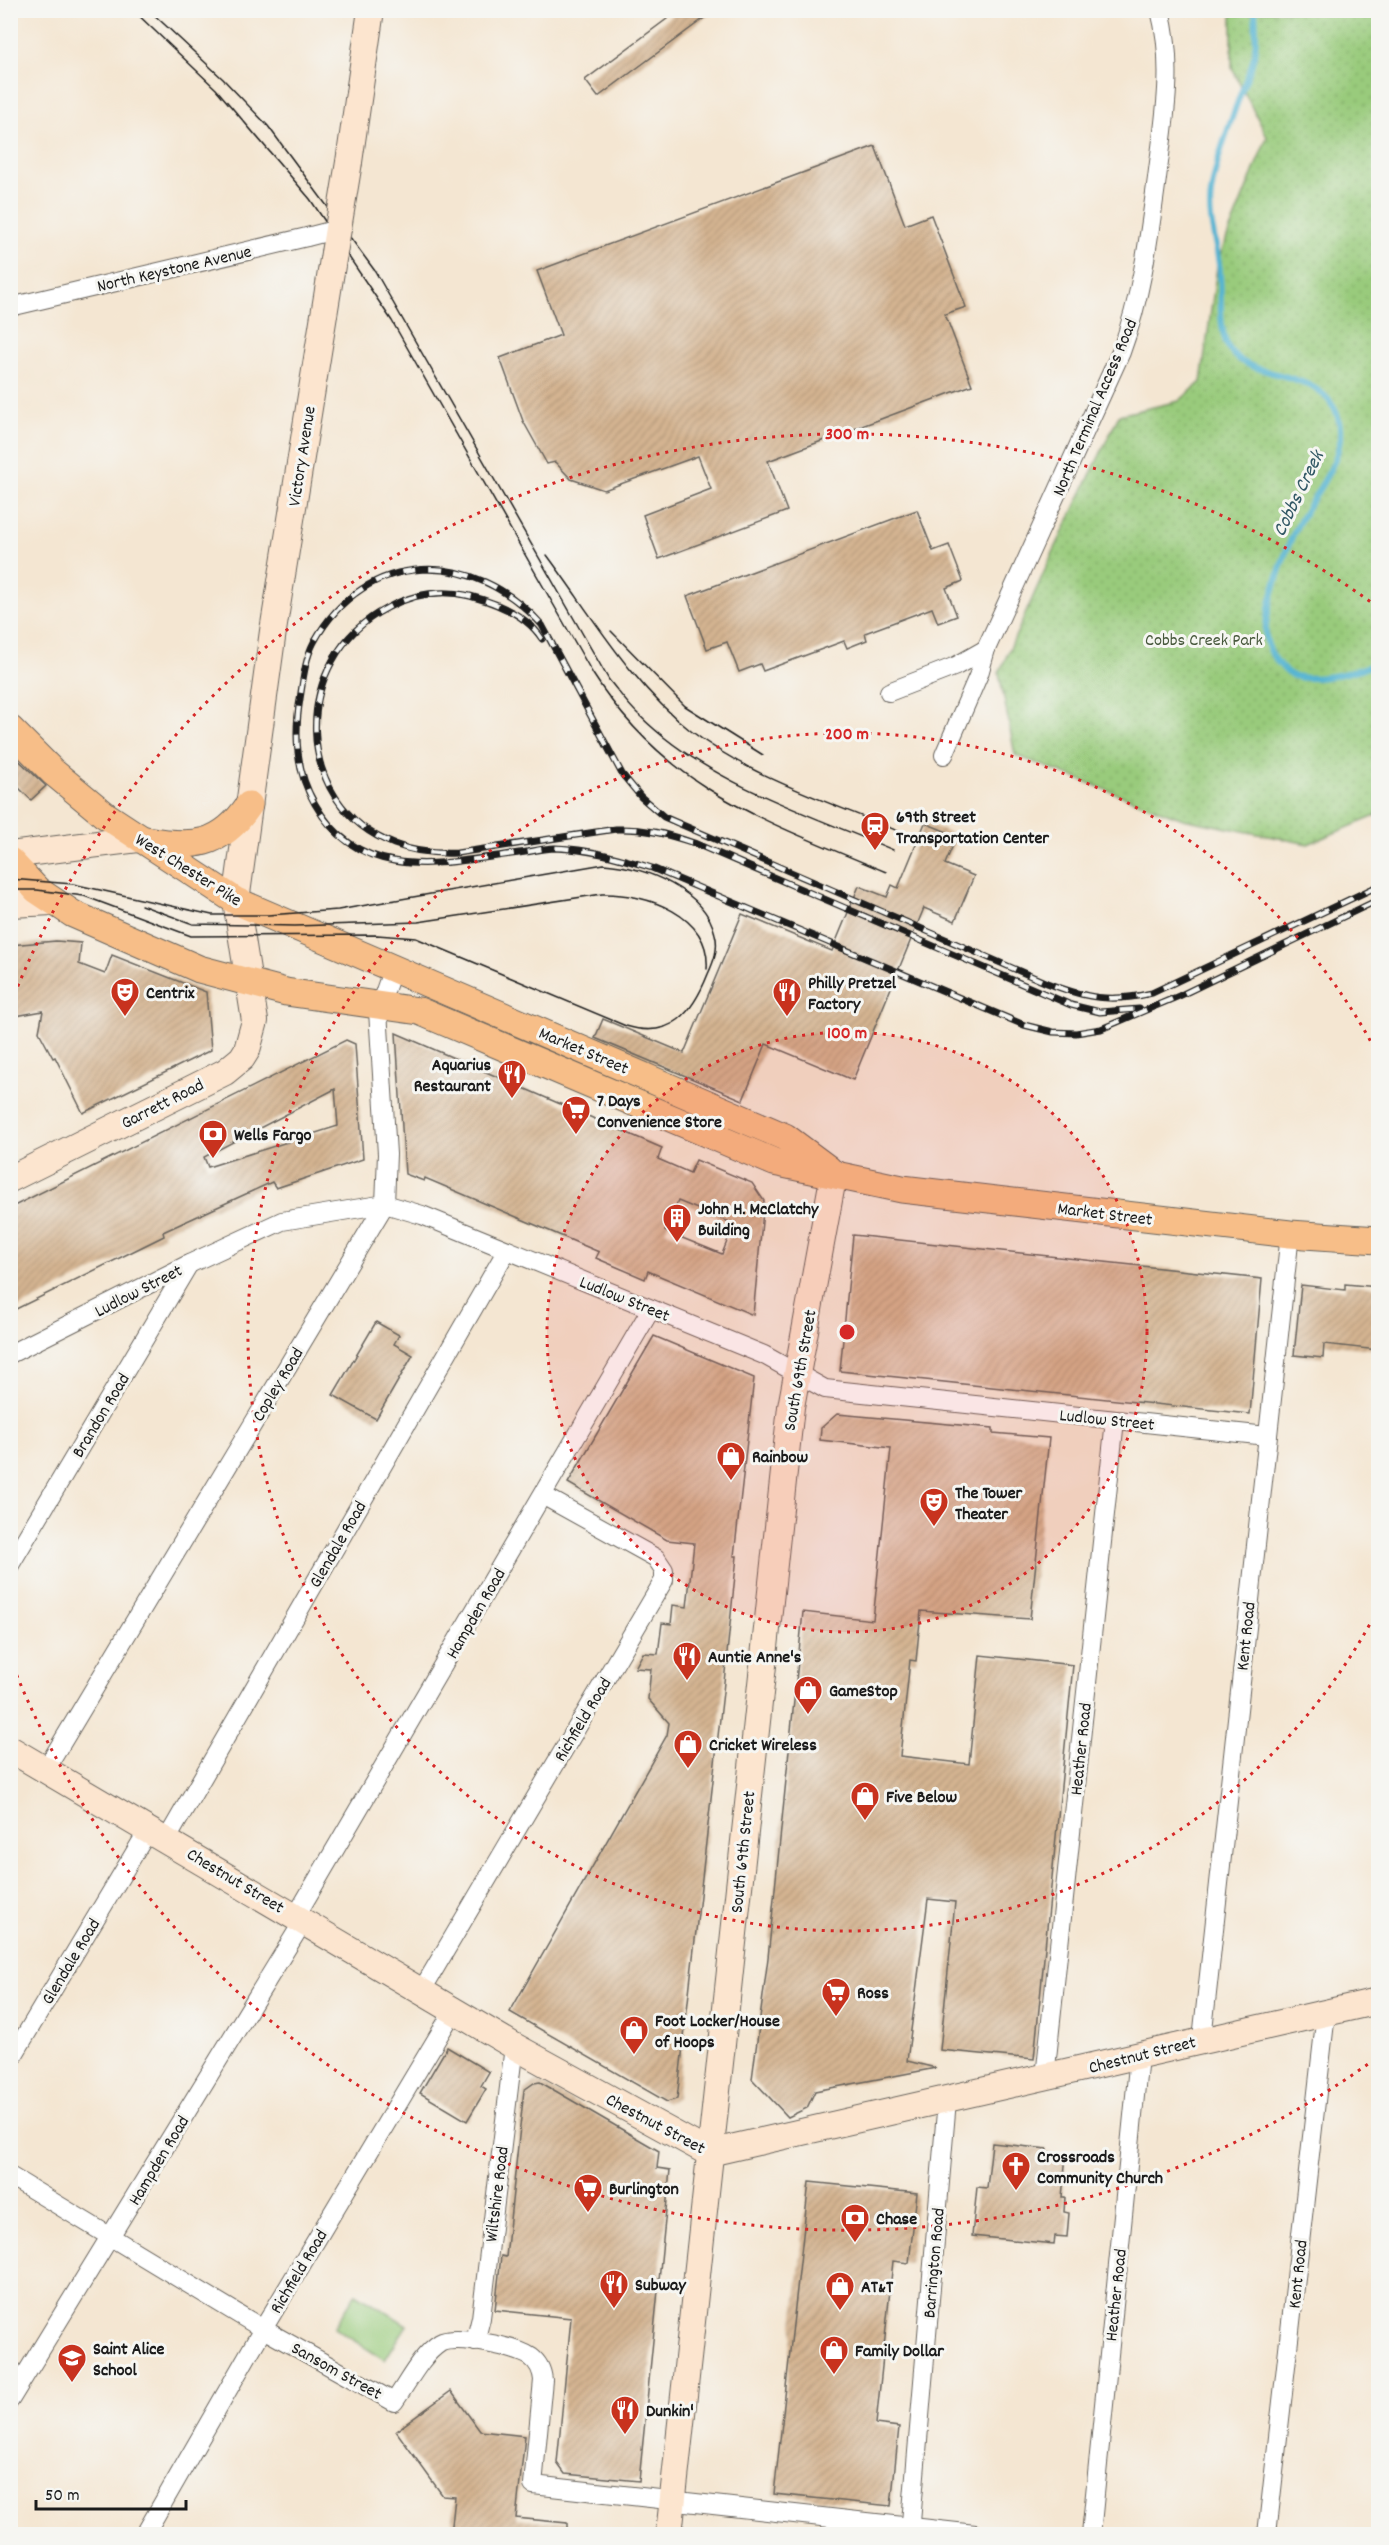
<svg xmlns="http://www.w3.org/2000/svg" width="1389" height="2545" font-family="Dekko,sans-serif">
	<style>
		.park { fill: url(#park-dots); stroke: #5a744c; stroke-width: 1.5 }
		.pitch { fill: #99cb7b; stroke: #5a744c; stroke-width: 1.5 }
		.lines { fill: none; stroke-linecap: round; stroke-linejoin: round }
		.stream { stroke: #53b3d2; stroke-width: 6 }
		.building { fill: url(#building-hatch); fill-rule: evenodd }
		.street-casing { stroke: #68635c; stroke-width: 20 }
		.secondary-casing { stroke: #68635c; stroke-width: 28 }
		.primary-casing { stroke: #68635c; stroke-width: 29 }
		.street { stroke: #fff; stroke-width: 18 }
		.secondary { stroke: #fce5cf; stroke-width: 26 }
		.primary { stroke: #f7be88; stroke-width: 27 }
		.tram { stroke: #1c1c1c; stroke-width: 1.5 }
		.rail-casing { stroke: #1c1c1c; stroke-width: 7 }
		.rail { stroke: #f6f6f2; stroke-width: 4.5; stroke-dasharray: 14; stroke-linecap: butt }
		.street-bridge-casing { stroke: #68635c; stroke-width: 20; stroke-linecap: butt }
		.secondary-bridge-casing { stroke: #68635c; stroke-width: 28; stroke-linecap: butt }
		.street-bridge { stroke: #fff; stroke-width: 18 }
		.secondary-bridge { stroke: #fce5cf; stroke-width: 26 }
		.ring { fill: none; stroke: #d62828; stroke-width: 3; stroke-dasharray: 3 6 }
		.labels { text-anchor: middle; stroke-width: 6; stroke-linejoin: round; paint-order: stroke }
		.street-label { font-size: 18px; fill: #1c1c1c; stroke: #f6f6f2 }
		.park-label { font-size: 18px; fill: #48593d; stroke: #f6f6f2 }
		.poi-label { font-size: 18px; font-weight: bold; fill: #1c1c1c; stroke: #f6f6f2; text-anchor: start }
		.water-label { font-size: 20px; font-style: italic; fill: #325865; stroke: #f6f6f2 }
		.centre { fill: #d62828; stroke: #f6f6f2; stroke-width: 3 }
		.ring-label { font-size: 18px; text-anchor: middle; font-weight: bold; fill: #d62828; stroke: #f6f6f2; stroke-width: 6; stroke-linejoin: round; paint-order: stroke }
	</style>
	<defs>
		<pattern id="park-dots" width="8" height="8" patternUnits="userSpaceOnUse" patternTransform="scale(1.5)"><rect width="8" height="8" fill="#99cb7b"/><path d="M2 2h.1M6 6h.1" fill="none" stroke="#83ae6a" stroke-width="1.8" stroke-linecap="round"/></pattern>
		<pattern id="building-hatch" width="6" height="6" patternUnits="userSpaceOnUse" patternTransform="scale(1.5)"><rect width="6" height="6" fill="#d4b491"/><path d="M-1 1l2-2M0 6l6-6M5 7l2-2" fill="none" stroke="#b59a7c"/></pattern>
	</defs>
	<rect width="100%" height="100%" fill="#f6f6f2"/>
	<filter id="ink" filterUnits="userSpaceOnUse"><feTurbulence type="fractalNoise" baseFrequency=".0167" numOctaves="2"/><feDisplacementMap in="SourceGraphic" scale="12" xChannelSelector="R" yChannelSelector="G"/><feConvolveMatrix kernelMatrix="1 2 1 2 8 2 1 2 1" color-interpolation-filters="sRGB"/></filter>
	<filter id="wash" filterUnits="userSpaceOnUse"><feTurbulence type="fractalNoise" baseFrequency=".008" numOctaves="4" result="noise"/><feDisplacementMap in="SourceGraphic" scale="24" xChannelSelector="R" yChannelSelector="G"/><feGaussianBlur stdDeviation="1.35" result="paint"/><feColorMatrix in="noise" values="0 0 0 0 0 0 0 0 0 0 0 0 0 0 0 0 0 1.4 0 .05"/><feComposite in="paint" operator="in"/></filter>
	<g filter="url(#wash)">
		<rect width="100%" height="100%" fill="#f4e6d2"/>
		<path class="park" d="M1232,11H1378V815L1308,844L1183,819L1015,755L999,673L1048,563L1119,415L1179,401L1201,382L1218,260L1267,137L1232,68Z"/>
		<path class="pitch" d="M356,2293L407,2325L385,2360L334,2328Z"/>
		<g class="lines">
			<path class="stream" d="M1255,10C1256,27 1257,44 1253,60C1251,70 1245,80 1242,90C1230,123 1216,159 1211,194C1207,222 1219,248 1220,275C1222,296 1218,327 1228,347C1247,383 1321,365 1338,417C1351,460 1306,500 1292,537C1283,558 1263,616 1266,637C1267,646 1274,659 1280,665C1284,669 1288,675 1294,676C1321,683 1352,671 1378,664"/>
		</g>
		<g id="blocks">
			<g class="building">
				<path d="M679,10H715L598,97L585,80Z"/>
				<path d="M875,146L905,225L931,215L966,307L945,314L972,385L768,461L787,511L659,559L643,515L711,489L698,456L604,490L571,479L555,462L547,464L523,421L500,358L561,335L537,271Z"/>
				<path d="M917,510L933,551L949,545L963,581L946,588L957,616L938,623L932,608L865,633L867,640L847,648L844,641L763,671L760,664L739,672L727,642L707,649L687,596Z"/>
				<path d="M10,752L46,786L31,800L10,779Z"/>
				<path d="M925,823L957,836L945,864L974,876L955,921L924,908L853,1080L766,1044L743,1100L595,1038L603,1019L684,1053L742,914L832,951L859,886L887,897L892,885L898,888Z"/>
				<path d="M56,941L81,943L79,964L105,974L112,955L206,992L211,1050L83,1113L55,1057L53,1058L39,1032L43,1011L10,1017V945Z"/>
				<path d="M396,1033L662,1148L658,1159L690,1173L696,1160L752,1183L764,1201L753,1315L648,1271L645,1279L596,1258L599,1252L425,1178L424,1181L405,1174ZM678,1201L734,1224L722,1254L665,1231Z"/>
				<path d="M346,1040L355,1044L363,1159L276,1188L272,1182L163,1232L164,1236L10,1312V1208ZM335,1089L338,1126L208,1167L204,1157Z"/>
				<path d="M853,1235L1262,1279L1250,1414L840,1371Z"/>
				<path d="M1345,1284L1378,1287V1350L1324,1344L1323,1358L1294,1355L1301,1285L1345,1290Z"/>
				<path d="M376,1322L399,1335L394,1344L413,1355L376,1419L333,1395Z"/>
				<path d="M654,1336L754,1378L734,1556H737L723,1692L677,2099L667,2102L510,2012L667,1735L669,1723L648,1699L651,1669L635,1668L643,1653L658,1654L662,1623L671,1624L673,1605L687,1607L694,1543L667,1540L568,1483Z"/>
				<path d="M837,1414L993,1428V1433L1049,1438L1030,1619L921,1611L916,1661L910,1660L900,1756L969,1764L980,1655L1073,1665L1034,2059L940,2050L955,1902L928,1899L907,2061L936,2068L815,2091L807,2108L788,2117L752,2079L768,1958L803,1612L873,1620L891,1448L820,1440L821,1428Z"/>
				<path d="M447,2047L489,2072L481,2086L486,2089L467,2121L420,2093Z"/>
				<path d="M540,2082L659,2151L657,2168L670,2170L639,2481L565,2474L557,2463L571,2318L495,2310L501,2256L506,2257L524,2090L534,2083Z"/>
				<path d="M992,2143L1047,2149L1046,2153L1066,2155L1062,2197H1065L1064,2212L1069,2213L1067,2237L1055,2236L1054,2244L972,2236L977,2187L987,2188Z"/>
				<path d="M809,2182L917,2193L909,2263L893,2261L876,2424L899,2427L891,2506L774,2494Z"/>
				<path d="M451,2391L480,2431L525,2436L516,2518L567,2523V2535H451L455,2497L443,2496L396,2431Z"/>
			</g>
		</g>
	</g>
	<g filter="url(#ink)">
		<use href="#blocks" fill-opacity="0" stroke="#68635c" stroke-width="1.5"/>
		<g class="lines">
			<g class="street-casing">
				<g id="street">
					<path d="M10,307L307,237"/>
					<path d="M889,692L956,666L986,649"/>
					<path d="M944,755L979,674L986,649L1121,352C1142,295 1149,237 1157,178C1164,121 1175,67 1160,10"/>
					<path d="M10,1354L189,1264L282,1221L385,1204L422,1215L764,1355L825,1389L1267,1436"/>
					<path d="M10,1565L189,1264"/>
					<path d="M46,1769L385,1204L387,1154L378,1011L393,968"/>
					<path d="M167,1839L507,1250"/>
					<path d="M296,1916L651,1309"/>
					<path d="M422,1990L664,1580V1570L656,1558L544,1496"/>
					<path d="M1202,2039L1290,1234"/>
					<path d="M10,2061L149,1829"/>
					<path d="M1045,2077L1115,1420"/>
					<path d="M10,2176L263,2329L394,2402C407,2384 421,2355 440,2343C454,2334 517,2347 531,2357C539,2363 542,2370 543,2380L533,2485L975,2534"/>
					<path d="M475,2342L481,2318L514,2046"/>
					<path d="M10,2400L304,1920"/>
					<path d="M145,2534L263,2329L454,2010"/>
					<path d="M910,2534L947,2100"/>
					<path d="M1091,2534L1139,2056"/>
					<path d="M1267,2534L1326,2013"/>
				</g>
			</g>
			<g class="secondary-casing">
				<g id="secondary">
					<path d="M349,162L371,10"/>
					<path d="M10,855L138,839"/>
					<path d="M10,904L53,902"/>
					<path d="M10,1179L225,1072L242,1058L247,1050L255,1021L236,901L273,631L334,253"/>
					<path d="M10,1749L514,2046L709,2153L1378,2001"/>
					<path d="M669,2534L791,1407L834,1173"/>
				</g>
			</g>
			<g class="primary-casing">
				<g id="primary">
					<path d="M10,729L53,772L105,815L236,901L785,1137L828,1169"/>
					<path d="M146,840C192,848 221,847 249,805"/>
					<path d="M10,861L37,890L73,914L199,969L286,992L419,1011L774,1162L902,1189L1290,1234L1378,1240"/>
				</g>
			</g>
			<use href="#street" class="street"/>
			<use href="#secondary" class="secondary"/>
			<use href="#primary" class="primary"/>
			<g class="tram">
				<path d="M133,10L216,89L310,199L392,321L593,674C667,790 766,821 886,872"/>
				<path d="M149,10L223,79L268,126L375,271L609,680C619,692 628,705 639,715C707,783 807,813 893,850"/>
				<path d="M547,555C591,614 632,685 691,731C752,778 830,802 900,832"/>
				<path d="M611,631L685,706L763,755"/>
				<path d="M10,879L73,884L212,915H268L338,910L604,864C645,867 705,890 715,934C719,948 714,961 708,974C693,1012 672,1040 626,1026L416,938L377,935L191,936L84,896L37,890H10"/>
				<path d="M141,905L193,924L295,926L418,922L602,894C646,893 711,915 707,969"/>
			</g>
			<g class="rail-casing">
				<g id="rail">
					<path d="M542,639C527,615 497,603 470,596C441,589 413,594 387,608C290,658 291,805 394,844C415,852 435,854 457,853L616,829C644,828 667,834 694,843L1071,1005L1100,1012L1139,1009"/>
					<path d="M1378,886L1152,993C1110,1003 1086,998 1047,983L664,817L641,797L622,774L542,625C474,548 366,548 314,642C305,659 303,680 300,699C294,735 296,772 315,804C361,885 443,863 519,853C531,852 543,848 555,848C589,849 620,858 652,868L1024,1025L1053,1032L1076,1033L1101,1029L1179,996L1378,900"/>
				</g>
			</g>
			<use href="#rail" class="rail"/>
			<g class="street-bridge-casing">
				<path id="street-bridge" d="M307,237L338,229"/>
			</g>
			<g class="secondary-bridge-casing">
				<path id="secondary-bridge" d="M334,253L349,162"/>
			</g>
			<use href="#street-bridge" class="street-bridge"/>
			<use href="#secondary-bridge" class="secondary-bridge"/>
		</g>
	</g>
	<circle cx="847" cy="1332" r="300" fill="#d62828" fill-opacity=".12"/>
	<g class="ring">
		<circle cx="847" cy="1332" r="300"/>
		<path d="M1378 1609A599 599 0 1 1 1378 1055"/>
		<path d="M1375 2059A899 899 0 0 1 11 1661M11 1003A899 899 0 0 1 1375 605"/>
	</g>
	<defs>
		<g id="station-pin" transform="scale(1.5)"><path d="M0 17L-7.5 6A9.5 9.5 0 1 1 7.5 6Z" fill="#c8321e" stroke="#f6f6f2"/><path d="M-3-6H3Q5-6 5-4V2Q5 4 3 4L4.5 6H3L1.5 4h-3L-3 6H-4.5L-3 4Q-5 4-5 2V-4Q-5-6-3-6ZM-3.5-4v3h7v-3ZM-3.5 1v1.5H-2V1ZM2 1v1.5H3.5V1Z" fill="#fff"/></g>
		<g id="theatre-pin" transform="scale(1.5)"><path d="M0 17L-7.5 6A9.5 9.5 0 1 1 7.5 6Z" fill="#c8321e" stroke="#f6f6f2"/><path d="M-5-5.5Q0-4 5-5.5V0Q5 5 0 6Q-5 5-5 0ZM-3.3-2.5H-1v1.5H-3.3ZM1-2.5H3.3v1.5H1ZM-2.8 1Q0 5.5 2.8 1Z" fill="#fff"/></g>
		<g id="restaurant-pin" transform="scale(1.5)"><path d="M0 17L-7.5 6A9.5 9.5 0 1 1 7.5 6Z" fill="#c8321e" stroke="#f6f6f2"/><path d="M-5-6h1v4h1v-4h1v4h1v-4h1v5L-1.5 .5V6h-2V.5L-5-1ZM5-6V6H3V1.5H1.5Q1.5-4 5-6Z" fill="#fff"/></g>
		<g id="supermarket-pin" transform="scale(1.5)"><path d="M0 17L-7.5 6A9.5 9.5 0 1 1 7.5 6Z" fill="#c8321e" stroke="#f6f6f2"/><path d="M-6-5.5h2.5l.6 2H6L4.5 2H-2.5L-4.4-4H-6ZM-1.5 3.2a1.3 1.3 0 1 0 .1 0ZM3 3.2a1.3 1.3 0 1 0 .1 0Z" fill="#fff"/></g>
		<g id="bank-pin" transform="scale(1.5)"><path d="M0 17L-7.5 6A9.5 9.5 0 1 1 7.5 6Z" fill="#c8321e" stroke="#f6f6f2"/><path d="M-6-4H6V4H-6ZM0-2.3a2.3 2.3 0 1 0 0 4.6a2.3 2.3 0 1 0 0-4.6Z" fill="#fff"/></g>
		<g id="building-pin" transform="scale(1.5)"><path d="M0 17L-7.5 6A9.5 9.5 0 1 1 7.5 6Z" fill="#c8321e" stroke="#f6f6f2"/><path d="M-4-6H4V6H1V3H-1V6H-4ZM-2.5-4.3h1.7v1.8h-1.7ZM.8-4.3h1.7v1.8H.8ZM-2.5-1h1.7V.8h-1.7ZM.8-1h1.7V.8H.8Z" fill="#fff"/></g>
		<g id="shop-pin" transform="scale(1.5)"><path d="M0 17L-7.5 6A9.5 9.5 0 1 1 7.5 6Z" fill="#c8321e" stroke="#f6f6f2"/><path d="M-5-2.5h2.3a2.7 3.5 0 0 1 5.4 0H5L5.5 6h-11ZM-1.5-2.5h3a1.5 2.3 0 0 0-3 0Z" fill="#fff"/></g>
		<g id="church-pin" transform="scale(1.5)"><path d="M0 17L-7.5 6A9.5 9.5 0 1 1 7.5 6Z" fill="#c8321e" stroke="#f6f6f2"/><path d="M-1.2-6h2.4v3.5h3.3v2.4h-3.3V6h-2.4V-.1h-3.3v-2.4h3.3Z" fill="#fff"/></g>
		<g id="school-pin" transform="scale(1.5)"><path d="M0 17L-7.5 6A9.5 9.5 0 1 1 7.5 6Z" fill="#c8321e" stroke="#f6f6f2"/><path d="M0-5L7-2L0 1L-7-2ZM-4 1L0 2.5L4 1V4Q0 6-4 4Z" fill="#fff"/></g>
	</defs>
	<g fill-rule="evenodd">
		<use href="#station-pin" x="875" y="826"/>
		<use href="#theatre-pin" x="125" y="992"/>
		<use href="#restaurant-pin" x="787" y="992"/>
		<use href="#restaurant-pin" x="512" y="1074"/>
		<use href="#supermarket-pin" x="576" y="1110"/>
		<use href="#bank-pin" x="213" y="1134"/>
		<use href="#building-pin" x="677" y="1218"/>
		<use href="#shop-pin" x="731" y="1456"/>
		<use href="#theatre-pin" x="934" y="1502"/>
		<use href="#restaurant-pin" x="687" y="1656"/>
		<use href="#shop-pin" x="808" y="1690"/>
		<use href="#shop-pin" x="688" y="1744"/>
		<use href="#shop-pin" x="865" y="1796"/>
		<use href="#supermarket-pin" x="836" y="1992"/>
		<use href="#shop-pin" x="634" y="2030"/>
		<use href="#church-pin" x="1016" y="2166"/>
		<use href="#supermarket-pin" x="588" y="2188"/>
		<use href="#bank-pin" x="855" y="2218"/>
		<use href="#restaurant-pin" x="614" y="2284"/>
		<use href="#shop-pin" x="840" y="2286"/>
		<use href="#shop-pin" x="834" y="2350"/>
		<use href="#school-pin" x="72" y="2358"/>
		<use href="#restaurant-pin" x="625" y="2410"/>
	</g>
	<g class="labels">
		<g class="street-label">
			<text transform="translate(174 268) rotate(-13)" y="6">North Keystone Avenue</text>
			<text transform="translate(1094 407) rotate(-67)" y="6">North Terminal Access Road</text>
			<text transform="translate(301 456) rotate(-81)" y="6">Victory Avenue</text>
			<text transform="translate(189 869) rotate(32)" y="6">West Chester Pike</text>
			<text transform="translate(584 1050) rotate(23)" y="6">Market Street</text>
			<text transform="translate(162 1103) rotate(-27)" y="6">Garrett Road</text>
			<text transform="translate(1105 1213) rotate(7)" y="6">Market Street</text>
			<text transform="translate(138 1290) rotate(-27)" y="6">Ludlow Street</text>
			<text transform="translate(625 1298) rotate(22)" y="6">Ludlow Street</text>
			<text transform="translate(799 1370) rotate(-80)" y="6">South 69th Street</text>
			<text transform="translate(277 1384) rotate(-59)" y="6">Copley Road</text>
			<text transform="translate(100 1415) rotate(-59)" y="6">Brandon Road</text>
			<text transform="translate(1107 1419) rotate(6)" y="6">Ludlow Street</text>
			<text transform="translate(337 1544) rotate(-60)" y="6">Glendale Road</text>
			<text transform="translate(475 1613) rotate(-60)" y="6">Hampden Road</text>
			<text transform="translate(1245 1636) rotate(-84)" y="6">Kent Road</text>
			<text transform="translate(582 1719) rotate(-59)" y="6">Richfield Road</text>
			<text transform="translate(1080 1749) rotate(-84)" y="6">Heather Road</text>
			<text transform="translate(742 1852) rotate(-84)" y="6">South 69th Street</text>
			<text transform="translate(236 1880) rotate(31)" y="6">Chestnut Street</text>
			<text transform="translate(70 1961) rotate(-59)" y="6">Glendale Road</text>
			<text transform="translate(1142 2054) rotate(-14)" y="6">Chestnut Street</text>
			<text transform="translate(656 2123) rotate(28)" y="6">Chestnut Street</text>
			<text transform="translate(158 2160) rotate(-59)" y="6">Hampden Road</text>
			<text transform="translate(496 2194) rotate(-83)" y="6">Wiltshire Road</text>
			<text transform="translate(933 2263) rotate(-85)" y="6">Barrington Road</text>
			<text transform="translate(298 2271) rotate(-59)" y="6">Richfield Road</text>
			<text transform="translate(1297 2274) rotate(-84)" y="6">Kent Road</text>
			<text transform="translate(1115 2295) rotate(-84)" y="6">Heather Road</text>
			<text transform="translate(337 2370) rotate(29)" y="6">Sansom Street</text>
		</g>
		<g class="park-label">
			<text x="1204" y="645">Cobbs Creek Park</text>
		</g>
		<g class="poi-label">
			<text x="896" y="822">69th Street<tspan x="896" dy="21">Transportation Center</tspan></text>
			<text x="808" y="988">Philly Pretzel<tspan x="808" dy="21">Factory</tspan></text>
			<text x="146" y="998">Centrix</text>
			<text x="491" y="1070" text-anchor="end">Aquarius<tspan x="491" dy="21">Restaurant</tspan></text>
			<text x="597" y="1106">7 Days<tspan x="597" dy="21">Convenience Store</tspan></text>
			<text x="234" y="1140">Wells Fargo</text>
			<text x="698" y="1214">John H. McClatchy<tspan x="698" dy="21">Building</tspan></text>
			<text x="752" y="1462">Rainbow</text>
			<text x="955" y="1498">The Tower<tspan x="955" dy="21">Theater</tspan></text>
			<text x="708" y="1662">Auntie Anne's</text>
			<text x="829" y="1696">GameStop</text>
			<text x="709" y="1750">Cricket Wireless</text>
			<text x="886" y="1802">Five Below</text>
			<text x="857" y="1998">Ross</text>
			<text x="655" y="2026">Foot Locker/House<tspan x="655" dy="21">of Hoops</tspan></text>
			<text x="1037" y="2162">Crossroads<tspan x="1037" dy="21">Community Church</tspan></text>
			<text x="609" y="2194">Burlington</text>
			<text x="876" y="2224">Chase</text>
			<text x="635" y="2290">Subway</text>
			<text x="861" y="2292">AT&amp;T</text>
			<text x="93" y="2354">Saint Alice<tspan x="93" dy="21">School</tspan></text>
			<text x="855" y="2356">Family Dollar</text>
			<text x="646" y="2416">Dunkin'</text>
		</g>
		<g class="water-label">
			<text transform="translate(1297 493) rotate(-64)" y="7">Cobbs Creek</text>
		</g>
	</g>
	<circle cx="847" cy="1332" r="9" class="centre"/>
	<g class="ring-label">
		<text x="847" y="439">300 m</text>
		<text x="847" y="739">200 m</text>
		<text x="847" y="1038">100 m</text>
	</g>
	<rect width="1389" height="2545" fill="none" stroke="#f6f6f2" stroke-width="36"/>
	<path d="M36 2500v9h150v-9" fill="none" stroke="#1c1c1c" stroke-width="3"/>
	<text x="45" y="2500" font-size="18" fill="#1c1c1c" stroke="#f6f6f2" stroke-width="4.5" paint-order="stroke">50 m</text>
</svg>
